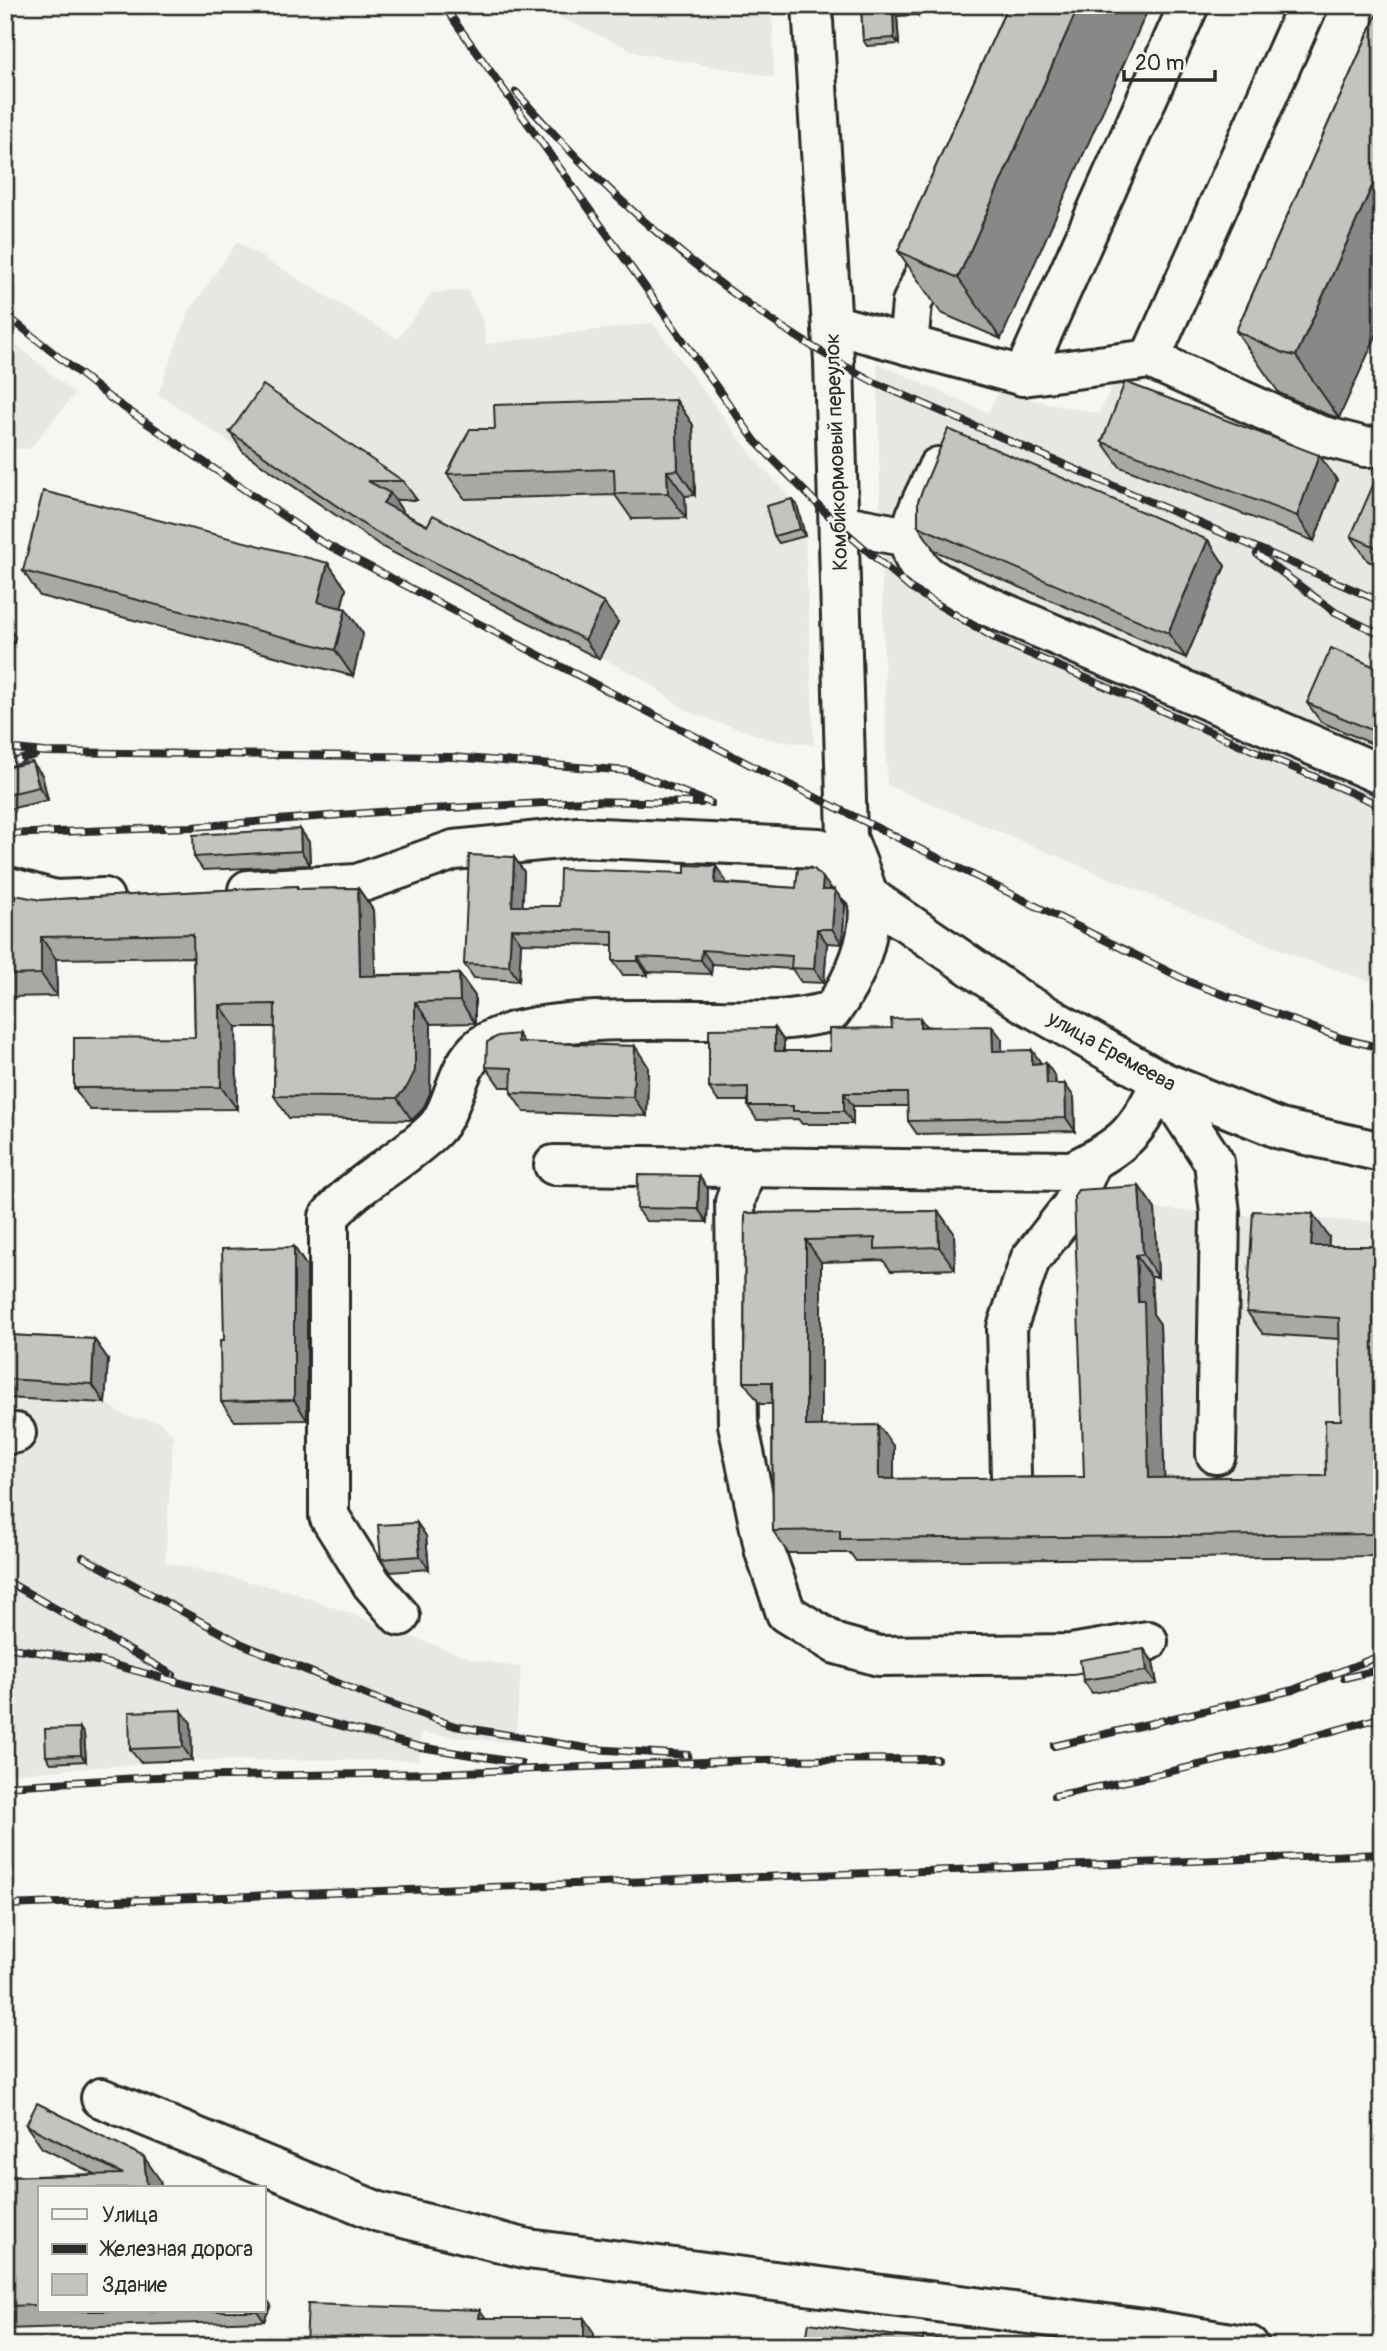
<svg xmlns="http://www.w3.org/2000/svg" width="1387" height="2351" font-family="Pangolin,sans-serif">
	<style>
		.built { fill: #e7e7e3 }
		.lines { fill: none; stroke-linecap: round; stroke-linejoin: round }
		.minor-casing { stroke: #2b2b2b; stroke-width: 44 }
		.minor { stroke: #f6f6f2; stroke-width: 38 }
		.rail-casing { stroke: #2b2b2b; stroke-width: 8 }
		.rail { stroke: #f6f6f2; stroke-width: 5; stroke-dasharray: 16; stroke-linecap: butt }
		.wall { fill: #a8a8a5; stroke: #2b2b2b; stroke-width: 2 }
		.shaded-wall { fill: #888886; stroke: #2b2b2b; stroke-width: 2 }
		.building { fill: #c3c3c0; stroke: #2b2b2b; stroke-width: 2 }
		.labels { text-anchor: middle; stroke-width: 5; stroke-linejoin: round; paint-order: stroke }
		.street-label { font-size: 21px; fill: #2b2b2b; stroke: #f6f6f2 }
	</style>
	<rect width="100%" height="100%" fill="#f6f6f2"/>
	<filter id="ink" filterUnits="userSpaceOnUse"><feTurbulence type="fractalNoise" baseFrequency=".0143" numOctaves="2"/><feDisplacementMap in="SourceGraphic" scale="14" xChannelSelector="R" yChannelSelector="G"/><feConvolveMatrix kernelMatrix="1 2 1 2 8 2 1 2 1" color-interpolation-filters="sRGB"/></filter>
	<g filter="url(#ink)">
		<g class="built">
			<path d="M558,5H772L774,77L638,53L561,18Z"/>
			<path d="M237,242L398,339L432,293L468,290L483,323L486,344L653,323L753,457L797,505L805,536L814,745L772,740L689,712L640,677L401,557L158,394L188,313Z"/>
			<path d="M5,335L75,394L29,449L5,448Z"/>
			<path d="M877,363L988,413L998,392L1099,414L1115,378L1357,469L1382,465V985L1301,958L887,785Z"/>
			<path d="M1155,1209L1382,1223V1556L1124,1558L1132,1210Z"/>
			<path d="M5,1353L108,1359L106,1403L126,1416L160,1422L173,1435L165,1562L289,1591L472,1659L521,1668L515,1743L421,1733L419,1760H192L5,1774Z"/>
		</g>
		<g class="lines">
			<g class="minor-casing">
				<g id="minor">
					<path d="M832,324L1023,376L1150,359L1319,435L1365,447L1382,446"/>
					<path d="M908,345L912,303L942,235"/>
					<path d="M1150,359L1308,5"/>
					<path d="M1023,376L1189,5"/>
					<path d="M938,467C924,501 892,543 926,574C935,582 949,587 960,594L1382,775"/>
					<path d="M839,524L908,537"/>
					<path d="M5,886L55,900L104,898"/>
					<path d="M248,890L357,884L454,850L578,837L819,848L867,895L1021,1001L1161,1081L1280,1129L1382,1152"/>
					<path d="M1161,1081L1214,1162L1220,1213L1216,1454"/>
					<path d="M554,1165L1072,1171C1123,1146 1138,1133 1161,1081"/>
					<path d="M746,1167L735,1202L738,1424L765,1552L786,1613L836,1644L879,1656L1071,1654L1148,1641"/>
					<path d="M5,1435L16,1433"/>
					<path d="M1011,1475L1007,1328L1030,1260L1072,1206L1092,1161"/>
					<path d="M400,1616L372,1584L329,1516V1217C357,1182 401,1162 434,1130C455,1109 454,1069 480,1047C526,1008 713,1023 778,1020C796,1019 813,1015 831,1012C854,981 875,935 867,894C863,875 853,855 847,837L834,361L812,5"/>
					<path d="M101,2098L379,2212L528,2249L1152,2330L1249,2346"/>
				</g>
			</g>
			<use href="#minor" class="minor"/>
			<g class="rail-casing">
				<g id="rail">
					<path d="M443,5L756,442L840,527L910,588L998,640L1382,806"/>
					<path d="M516,92C618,209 741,312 878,384L1382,602"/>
					<path d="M5,314L110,398L320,541L760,770L1192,983L1341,1038L1382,1048"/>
					<path d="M1257,554L1335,612L1382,635"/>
					<path d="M5,748L45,752L453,757L629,771L711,803"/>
					<path d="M5,764L35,755"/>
					<path d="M5,834L191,827L391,811L584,801L701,803"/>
					<path d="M83,1557L242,1644L372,1697L455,1726L592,1749L688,1755"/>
					<path d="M5,1580L173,1675"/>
					<path d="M5,1647L103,1662L420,1747L521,1763"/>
					<path d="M1344,1678L1382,1669"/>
					<path d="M1054,1746L1293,1690L1382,1655"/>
					<path d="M5,1786L155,1777L443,1773L751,1760L937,1759"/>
					<path d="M1054,1796C1165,1774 1274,1749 1382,1717"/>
					<path d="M5,1905L1382,1854"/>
				</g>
			</g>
			<use href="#rail" class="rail"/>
		</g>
		<g class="wall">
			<path d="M861,5H917L918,15L897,16L899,44L867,46L863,40Z"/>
			<path d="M1008,5L1001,339L941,313L898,251Z"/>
			<path d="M1381,5L1339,418L1326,414L1279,393L1236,331Z"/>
			<path d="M676,400L693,425L695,495L685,496L686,518L632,519L615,495L465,499L447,474L495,429Z"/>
			<path d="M230,432L403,481L417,500H395L403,512V513L618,622L599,659L384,548L243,452Z"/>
			<path d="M1102,442L1337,480L1314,541L1120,467Z"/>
			<path d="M1382,486V567L1368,561L1351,536Z"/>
			<path d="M797,505L805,536L779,543L774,536Z"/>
			<path d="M918,526L1208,540L1225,566L1186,658L935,551Z"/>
			<path d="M328,563L346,589L341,608L346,609L363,634L353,676L40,596L23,571Z"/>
			<path d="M1382,670V748L1321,722L1307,703Z"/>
			<path d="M32,762L42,775L48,800L5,810V768Z"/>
			<path d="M300,829L309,842L310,865L203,870L194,857Z"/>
			<path d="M514,857L524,872L522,906H559L726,881V883L796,888L823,878L831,890L845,905L842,944L827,943L824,983L801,982L792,969L712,964L711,974L648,972V975H623L613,961V945L521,943L519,981L474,978L464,964Z"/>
			<path d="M297,886L299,889L358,888L373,910L375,975L459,974L475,996V1023L431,1024L430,1093L423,1109L412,1120L289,1118L274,1096L275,1027H236L237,1109L90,1110L74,1088L195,1037L193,957L56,959L57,996L5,997V899L41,900Z"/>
			<path d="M920,1018L926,1026L1002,1039V1051L1041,1064L1055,1076L1056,1084L1074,1097L1075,1131L917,1134L908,1121V1106H853V1124H802L798,1119L757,1120L748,1106V1101H718L709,1088L775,1028L784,1041V1051H830Z"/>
			<path d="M518,1034L524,1043L648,1066L647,1116L524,1112L511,1093V1087H500L486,1067Z"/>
			<path d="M699,1176L708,1189L707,1222L646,1221L637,1208Z"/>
			<path d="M1139,1186L1155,1209L1158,1277H1151L1153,1314L1160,1324L1164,1478L1326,1476L1341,1420L1340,1339L1263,1334L1247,1312L1329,1237L1328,1246H1382V1556L856,1561L850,1553H788L773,1531L772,1404H760L744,1382L745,1213L938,1211L954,1233L955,1269L891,1271L883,1260L821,1262V1426L894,1447V1479L1084,1477Z"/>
			<path d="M294,1247L307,1267V1420L235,1421L221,1402L224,1340Z"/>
			<path d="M5,1335L94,1339L108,1359L105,1403L5,1398Z"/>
			<path d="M417,1523L426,1536L429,1569L391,1572L381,1559Z"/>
			<path d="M1144,1649L1153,1662L1157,1684L1092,1693L1083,1680Z"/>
			<path d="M181,1710L191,1723L192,1760L140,1762L130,1749Z"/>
			<path d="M84,1734L86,1761L51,1763L46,1756Z"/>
			<path d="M26,2125L160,2180L161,2188H40V2311H264L271,2305L264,2321L5,2329V2177L95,2174L42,2148Z"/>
		</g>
		<g class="shaded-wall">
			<path d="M913,5H917L918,15L913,8Z"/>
			<path d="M1079,5H1150L1001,339L958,278Z"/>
			<path d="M893,10L897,16L899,44L894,38Z"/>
			<path d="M1382,164V323L1339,418L1296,356Z"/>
			<path d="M676,400L693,425L695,495L678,470Z"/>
			<path d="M1319,455L1337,480L1314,541L1297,516Z"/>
			<path d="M667,471L685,496L686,518L668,493Z"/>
			<path d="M390,493L403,512L396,522L383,503Z"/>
			<path d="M792,499L797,505L805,536L800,529Z"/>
			<path d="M1208,540L1225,566L1186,658L1168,633Z"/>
			<path d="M328,563L346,589L336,627L318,602Z"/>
			<path d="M604,603L618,622L599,659L585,640Z"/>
			<path d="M346,609L363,634L353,676L335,650Z"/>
			<path d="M6,624L15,637L5,672V628Z"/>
			<path d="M32,762L42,775L48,800L39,787Z"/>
			<path d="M300,829L309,842L310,865L301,851Z"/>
			<path d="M514,857L524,872L522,921L512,906Z"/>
			<path d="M716,866L726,881L725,897L715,883Z"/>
			<path d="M823,878L833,892L822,890Z"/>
			<path d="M358,888L373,910L376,998L360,976Z"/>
			<path d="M835,890L845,905L842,944L832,929Z"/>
			<path d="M511,929L521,943L519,981L509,966Z"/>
			<path d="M817,929L827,943L824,983L814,969Z"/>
			<path d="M41,937L56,959L57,996L41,974Z"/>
			<path d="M702,950L712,964L711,974L701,960Z"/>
			<path d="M638,957L648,972V975L638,961Z"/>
			<path d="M459,974L475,996V1023L460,1001Z"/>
			<path d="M415,1002L431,1024L430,1093L423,1109L412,1120L397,1098Z"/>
			<path d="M220,1005L236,1027L237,1109L221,1087Z"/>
			<path d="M920,1018L929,1031L920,1027Z"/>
			<path d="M992,1026L1002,1039V1064L993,1051Z"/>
			<path d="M775,1028L784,1041V1064L775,1051Z"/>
			<path d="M518,1034L531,1053L518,1042Z"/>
			<path d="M635,1046L648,1066L647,1116L633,1097Z"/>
			<path d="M1032,1050L1041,1063L1032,1064Z"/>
			<path d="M1046,1063L1055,1076L1056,1097L1047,1084Z"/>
			<path d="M1065,1084L1074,1097L1075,1131L1066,1118Z"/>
			<path d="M844,1093L853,1106V1124L844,1111Z"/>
			<path d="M699,1176L708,1189L707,1222L698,1209Z"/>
			<path d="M1139,1186L1155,1209L1158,1277L1143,1254Z"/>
			<path d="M938,1211L954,1233L955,1269L939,1247Z"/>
			<path d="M1313,1214L1329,1237L1327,1268L1311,1246Z"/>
			<path d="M806,1240L821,1262V1448L806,1426Z"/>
			<path d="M294,1247L307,1267V1420L294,1400Z"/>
			<path d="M1136,1255L1151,1277L1153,1314L1160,1324L1165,1500L1149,1478Z"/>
			<path d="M94,1339L108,1359L105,1403L92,1384Z"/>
			<path d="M878,1425L894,1447V1501L879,1479Z"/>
			<path d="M417,1523L426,1536L429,1569L420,1556Z"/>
			<path d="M1144,1649L1153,1662L1157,1684L1147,1671Z"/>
			<path d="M181,1710L191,1723L192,1760L183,1747Z"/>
			<path d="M80,1728L84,1734L86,1761L81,1755Z"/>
			<path d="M144,2157L160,2180L161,2188H147Z"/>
			<path d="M264,2295L271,2305L264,2321L257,2311H264Z"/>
			<path d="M480,2310L491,2325L479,2318Z"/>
			<path d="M584,2318L594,2333V2346H584Z"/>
		</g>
		<g class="building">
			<path d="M861,5H913V8L893,10L894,38L863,40Z"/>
			<path d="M1008,5H1079L958,278L898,251Z"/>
			<path d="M1381,5L1382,164L1296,356L1283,353L1236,331Z"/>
			<path d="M1125,382L1319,455L1297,516L1102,442Z"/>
			<path d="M263,385L403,481H368L390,493L383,503L427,526L433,515L604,603L585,640L370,529L230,432Z"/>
			<path d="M676,400L678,470L667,471L668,493L615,494L614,469L447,474L470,429H495L494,405Z"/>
			<path d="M948,429L1208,540L1168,633L918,526V501Z"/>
			<path d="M1374,483L1382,486V550L1351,536Z"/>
			<path d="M43,491L328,563L318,602L346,609L335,650L23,571Z"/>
			<path d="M792,499L800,529L774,536L766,506Z"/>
			<path d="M1331,648L1382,670L1381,734L1307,703Z"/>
			<path d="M32,762L39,787L5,795V768Z"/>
			<path d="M300,829L301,851L194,857L193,835Z"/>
			<path d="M469,855L514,857L512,906H559L560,869L685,873V865L716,866L715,883L796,888L798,868L814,869L823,878L822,890H835L832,929H817L814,969L791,968L792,956L702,950L701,960L638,957V961H613V931L511,929L509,966L464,964Z"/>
			<path d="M297,886V889L358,888L360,976L459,974L460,1001L415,1002V1071L407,1087L397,1098L274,1096L275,1004L220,1005L221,1087L74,1088V1038L195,1037L193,934L41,937V974L5,975V899H16L15,895L41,900Z"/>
			<path d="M920,1018V1027L992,1026L993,1051L1032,1050V1064L1046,1063L1047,1084H1065L1066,1118L908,1121L907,1093H844V1111H793V1106H748V1087L709,1088V1029L775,1028V1051H830L829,1029L892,1028L891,1019Z"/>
			<path d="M518,1034V1042L635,1046L633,1097L511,1093L512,1068L486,1067L487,1042L498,1036Z"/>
			<path d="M638,1175L699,1176L698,1209L637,1208Z"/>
			<path d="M1139,1186L1143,1254L1136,1255L1138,1302H1144L1149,1478L1326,1476L1325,1420H1341L1339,1318L1247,1312L1253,1211L1313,1214L1311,1246H1382V1534L840,1539V1530L773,1531L772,1382H744L745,1213L938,1211L939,1247L875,1249V1238L806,1240V1426L878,1425L879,1479L1084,1477L1074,1196L1078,1190Z"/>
			<path d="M294,1247V1400L221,1402L220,1340H224L222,1249Z"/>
			<path d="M5,1335L94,1339L92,1384L5,1379Z"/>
			<path d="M417,1523L420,1556L381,1559L378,1525Z"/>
			<path d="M1144,1649L1147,1671L1083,1680L1080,1660Z"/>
			<path d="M181,1710L183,1747L130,1749L129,1712Z"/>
			<path d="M80,1728L81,1755L46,1756L45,1729Z"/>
			<path d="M37,2103L144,2157L147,2188H40V2305L5,2306V2177L123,2174L26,2125Z"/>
			<path d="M308,2304L480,2310L479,2318H584V2346H306Z"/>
			<path d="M809,2323L923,2340V2337L993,2346H805Z"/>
		</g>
	</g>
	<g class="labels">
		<g class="street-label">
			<text transform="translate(836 452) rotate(-92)" y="7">Комбикормовый переулок</text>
			<text transform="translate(1112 1051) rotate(29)" y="7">улица Еремеева</text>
		</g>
	</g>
	<rect width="1387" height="2351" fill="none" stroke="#f6f6f2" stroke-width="28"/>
	<rect x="14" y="14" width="1359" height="2323" fill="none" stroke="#2b2b2b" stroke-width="2.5" filter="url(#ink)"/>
	<rect x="38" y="2186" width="228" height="126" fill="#f6f6f2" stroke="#a5a5a2" stroke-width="2"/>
	<rect x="52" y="2209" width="35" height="10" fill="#f6f6f2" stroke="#a5a5a2" stroke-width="2"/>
	<text x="102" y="2222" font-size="21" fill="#2b2b2b">Улица</text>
	<rect x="52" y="2244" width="35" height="10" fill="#2b2b2b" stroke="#a5a5a2" stroke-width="2"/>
	<text x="102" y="2256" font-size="21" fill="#2b2b2b">Железная дорога</text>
	<rect x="52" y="2274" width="35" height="21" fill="#c3c3c0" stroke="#a5a5a2" stroke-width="2"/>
	<text x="102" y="2292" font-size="21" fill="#2b2b2b">Здание</text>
	<path d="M1124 70v10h91v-10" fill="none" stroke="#2b2b2b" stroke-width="3.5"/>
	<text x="1135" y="70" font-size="21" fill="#2b2b2b" stroke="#f6f6f2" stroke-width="5" paint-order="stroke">20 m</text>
</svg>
